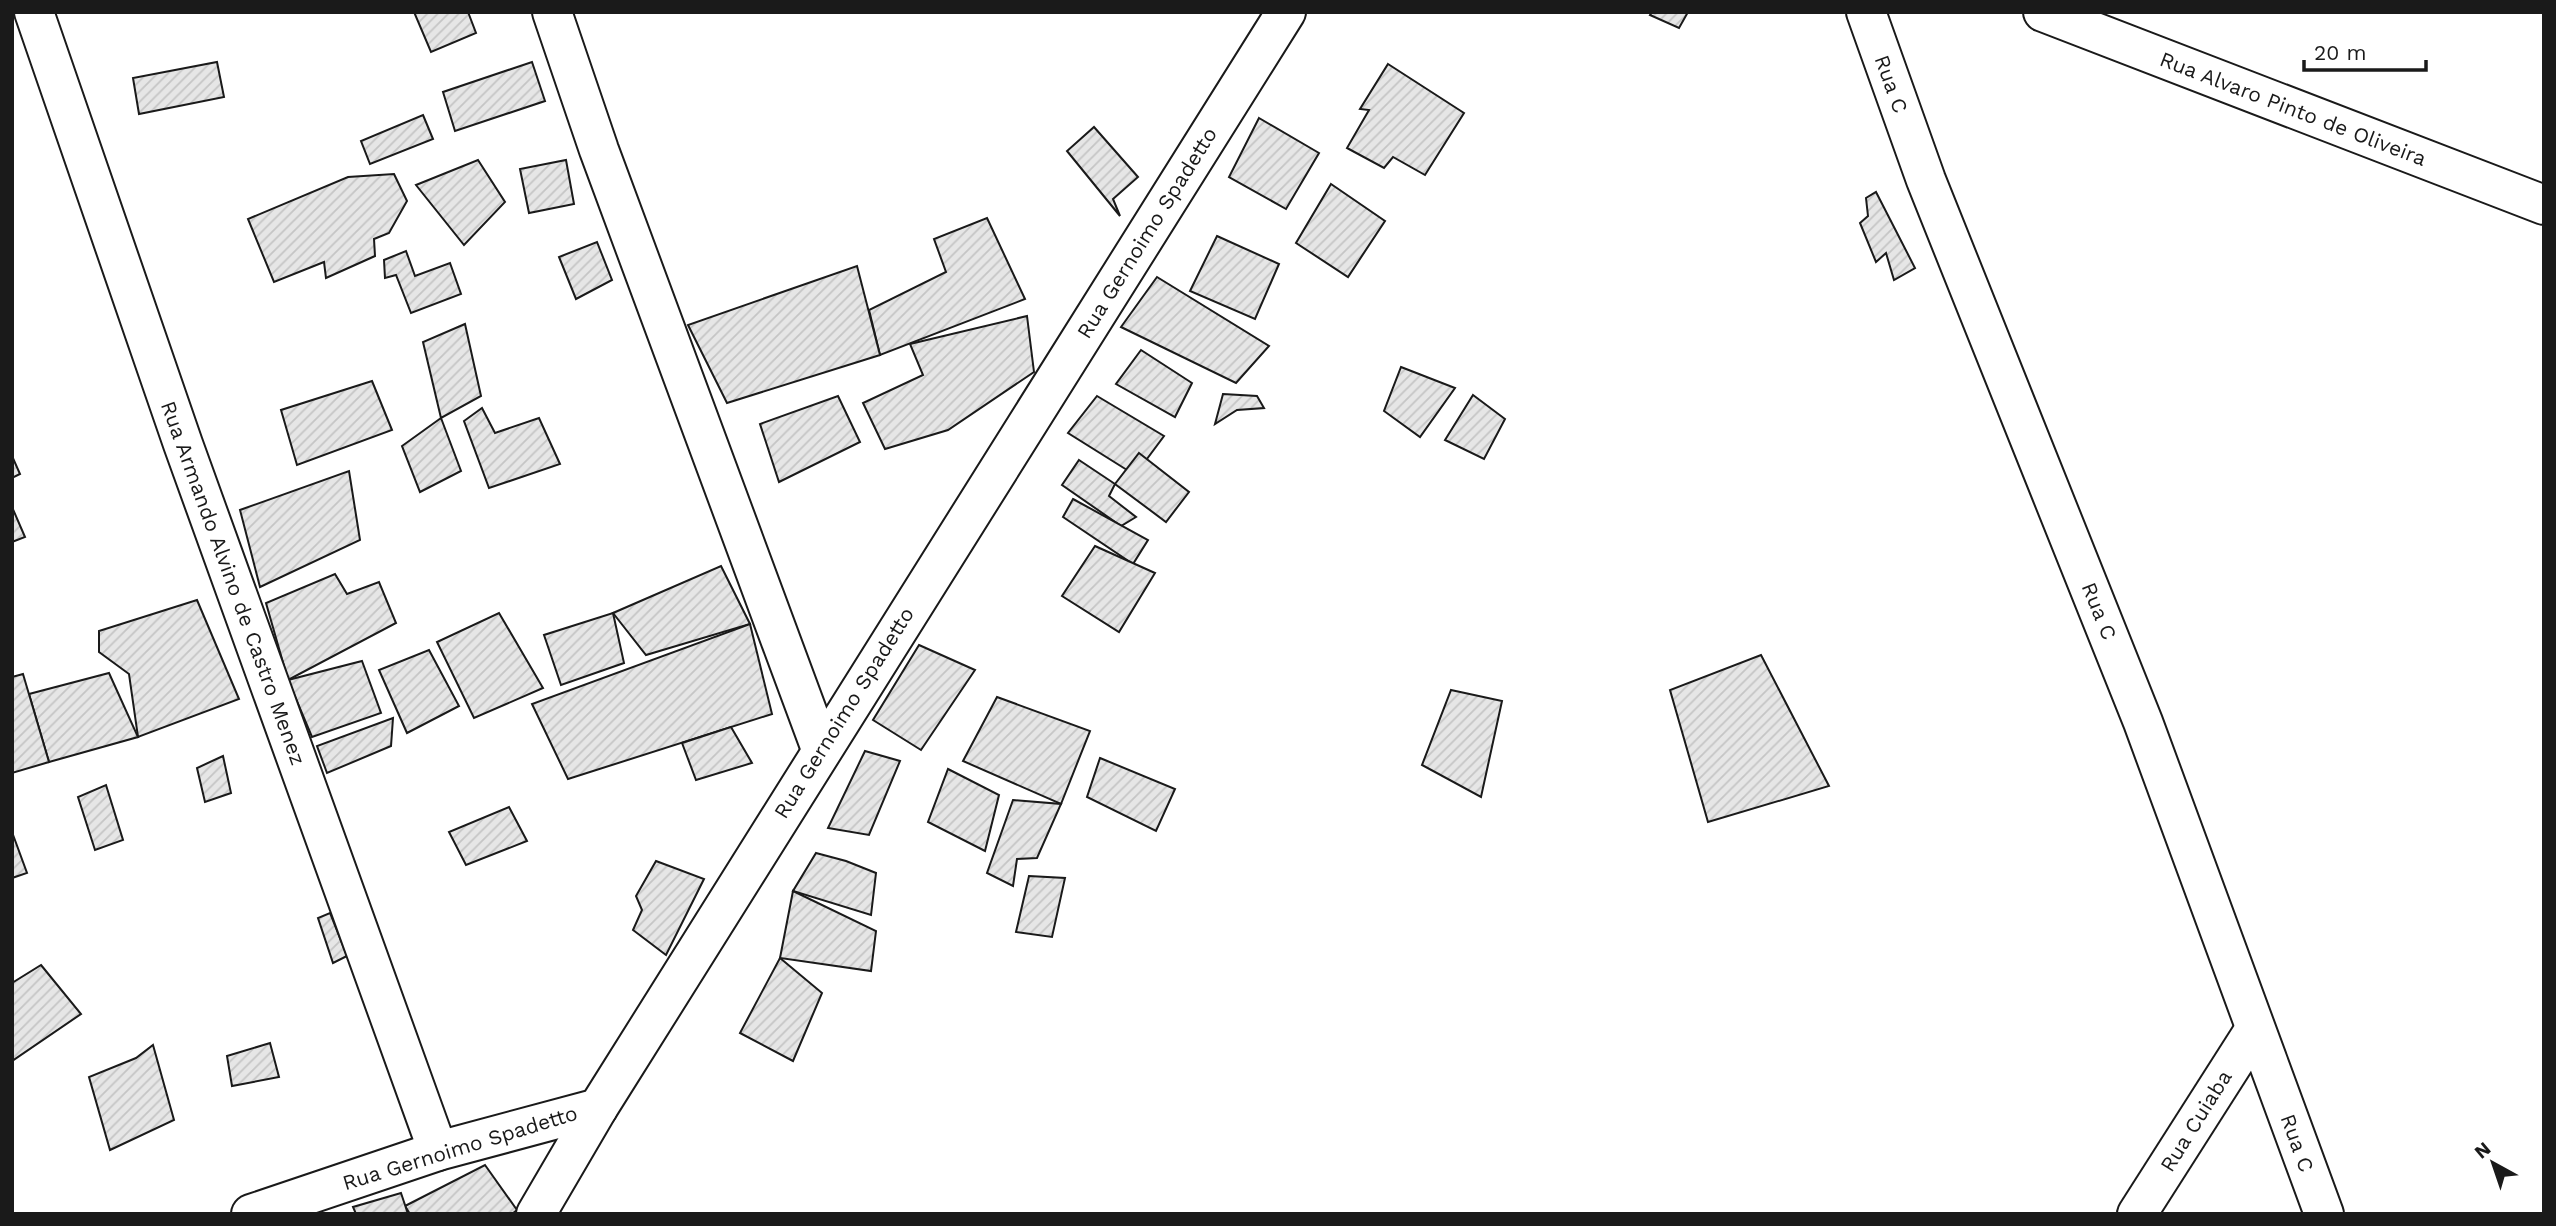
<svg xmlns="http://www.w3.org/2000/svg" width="2556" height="1226" font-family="'Work Sans',sans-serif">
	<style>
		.building { fill: url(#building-hatch); stroke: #1a1a1a; stroke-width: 2 }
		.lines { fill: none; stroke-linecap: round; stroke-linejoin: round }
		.minor-casing { stroke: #1a1a1a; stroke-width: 42 }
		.minor { stroke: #fff; stroke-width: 38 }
		.labels { text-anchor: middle; stroke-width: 5; stroke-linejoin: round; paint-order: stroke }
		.street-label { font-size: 21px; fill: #1a1a1a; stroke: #fff }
	</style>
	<defs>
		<pattern id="building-hatch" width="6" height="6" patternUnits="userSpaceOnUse" patternTransform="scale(1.75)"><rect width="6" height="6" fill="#e6e6e6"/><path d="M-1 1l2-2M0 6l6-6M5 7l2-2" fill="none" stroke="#c5c5c5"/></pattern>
	</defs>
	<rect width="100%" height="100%" fill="#fff"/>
	<g class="building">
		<path d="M414,12H468L476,33L431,52Z"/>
		<path d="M1652,12H1688L1679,28L1650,15Z"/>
		<path d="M217,62L224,97L139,114L133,78Z"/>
		<path d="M532,62L545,101L455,131L443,92Z"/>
		<path d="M1388,64L1464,113L1425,175L1393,157L1384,168L1347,148L1369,110L1360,109Z"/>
		<path d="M423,115L433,139L370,164L361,141Z"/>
		<path d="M1259,118L1319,153L1286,209L1229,177Z"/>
		<path d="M1094,127L1138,177L1113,199L1120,216L1067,151Z"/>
		<path d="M478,160L505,202L464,245L416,185Z"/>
		<path d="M566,160L574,204L529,213L520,169Z"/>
		<path d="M394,174L407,201L389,233L374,239L375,256L326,278L324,262L274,282L248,219L348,177Z"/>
		<path d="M1331,184L1385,221L1348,277L1296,243Z"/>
		<path d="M1876,192L1915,268L1894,280L1886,253L1876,262L1860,223L1868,216L1866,198Z"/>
		<path d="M987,218L1025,299L880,355L869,310L946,272L934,239Z"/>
		<path d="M1217,236L1279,264L1255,319L1190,291Z"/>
		<path d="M597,242L612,280L576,299L559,257Z"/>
		<path d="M406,251L415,276L450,263L461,294L411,313L396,275L385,278L384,260Z"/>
		<path d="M857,266L880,355L727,403L688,325Z"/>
		<path d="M1157,277L1269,346L1236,383L1121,327Z"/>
		<path d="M1027,316L1034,372L948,430L885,449L863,403L923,375L910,344Z"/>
		<path d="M465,324L481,396L441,418L423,342Z"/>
		<path d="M1141,350L1192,383L1175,417L1116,384Z"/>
		<path d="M1401,367L1455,388L1420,437L1384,411Z"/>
		<path d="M372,381L392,430L297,465L281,410Z"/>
		<path d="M1223,394L1257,396L1264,408L1237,410L1215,424Z"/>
		<path d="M1473,395L1505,419L1484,459L1445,440Z"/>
		<path d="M838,396L860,442L779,482L760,424Z"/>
		<path d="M1097,396L1164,436L1135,475L1068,433Z"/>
		<path d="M482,408L495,433L539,418L560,464L489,488L464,421Z"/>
		<path d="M441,418L461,471L420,492L402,446Z"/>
		<path d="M1139,453L1189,492L1166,522L1115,484Z"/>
		<path d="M12,456L20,474L12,478Z"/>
		<path d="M1079,460L1115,484L1109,496L1136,517L1121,526L1062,485Z"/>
		<path d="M349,471L360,540L260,587L240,510Z"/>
		<path d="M1073,499L1148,540L1133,564L1063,517Z"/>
		<path d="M12,507L25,537L12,542Z"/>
		<path d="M1095,546L1155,573L1119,632L1062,596Z"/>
		<path d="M721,566L750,624L646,655L613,613Z"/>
		<path d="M335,574L347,594L379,582L396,623L288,680L266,603Z"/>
		<path d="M197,600L239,699L138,737L129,674L99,652V631Z"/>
		<path d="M499,613L543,688L474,718L437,642Z"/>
		<path d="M613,613L624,663L561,685L544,635Z"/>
		<path d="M750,624L772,714L568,779L532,704Z"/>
		<path d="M919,645L975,670L921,750L873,720Z"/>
		<path d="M429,650L459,706L407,733L379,670Z"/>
		<path d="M1761,655L1829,786L1708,822L1670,690Z"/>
		<path d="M362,661L381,713L312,737L288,680Z"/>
		<path d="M109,673L138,737L49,762L29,694Z"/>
		<path d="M23,674L49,762L12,773V677Z"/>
		<path d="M1451,690L1502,701L1481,797L1422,765Z"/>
		<path d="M997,697L1090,731L1061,804L963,761Z"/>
		<path d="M393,718L391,746L327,773L317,746Z"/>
		<path d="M731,727L752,763L696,780L682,743Z"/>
		<path d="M865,751L900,761L869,835L828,828Z"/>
		<path d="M223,756L231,793L205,802L197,768Z"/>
		<path d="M1100,758L1175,789L1156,831L1087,797Z"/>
		<path d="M948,769L999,795L985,851L928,822Z"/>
		<path d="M106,785L123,840L95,850L78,797Z"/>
		<path d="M1013,800L1061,804L1037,858L1017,859L1013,886L987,873Z"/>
		<path d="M509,807L527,841L466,865L449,832Z"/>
		<path d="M12,832L27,873L12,878Z"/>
		<path d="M816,853L846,861L876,873L871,915L793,891Z"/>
		<path d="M656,861L704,879L666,955L633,930L642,910L636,896Z"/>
		<path d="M1029,876L1065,878L1052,937L1016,932Z"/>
		<path d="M793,891L876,931L871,971L780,958Z"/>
		<path d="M330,913L347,956L333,963L318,918Z"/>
		<path d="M780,958L822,993L793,1061L740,1033Z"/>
		<path d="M41,965L81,1014L12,1061V983Z"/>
		<path d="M270,1043L279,1077L232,1086L227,1056Z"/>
		<path d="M153,1045L174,1120L110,1150L89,1077L136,1058Z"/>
		<path d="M485,1165L517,1210L512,1214H410L405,1206Z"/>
		<path d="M401,1193L408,1214H356L353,1207Z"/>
	</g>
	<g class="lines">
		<g class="minor-casing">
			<g id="minor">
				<path d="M34,12L183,444L438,1151"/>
				<path d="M552,12L599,150L821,749"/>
				<path d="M1866,12L1926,180L2143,722L2324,1214"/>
				<path d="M2043,12L2544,205"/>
				<path d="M251,1214L438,1151L598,1108L1286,12"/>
				<path d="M536,1214L598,1108"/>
				<path d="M2137,1214L2255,1029"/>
			</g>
		</g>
		<use href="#minor" class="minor"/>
	</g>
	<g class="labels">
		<g class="street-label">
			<text transform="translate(1891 84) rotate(70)" y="7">Rua C</text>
			<text transform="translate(2293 109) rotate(21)" y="7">Rua Alvaro Pinto de Oliveira</text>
			<text transform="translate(1147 233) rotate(-58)" y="7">Rua Gernoimo Spadetto</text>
			<text transform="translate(233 583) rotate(70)" y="7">Rua Armando Alvino de Castro Menez</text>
			<text transform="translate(2099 611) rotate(68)" y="7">Rua C</text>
			<text transform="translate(844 713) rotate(-58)" y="7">Rua Gernoimo Spadetto</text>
			<text transform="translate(2196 1121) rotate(-58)" y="7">Rua Cuiaba</text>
			<text transform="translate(2297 1143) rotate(70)" y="7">Rua C</text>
			<text transform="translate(460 1148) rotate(-17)" y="7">Rua Gernoimo Spadetto</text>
		</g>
	</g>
	<rect width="2556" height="1226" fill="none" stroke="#1a1a1a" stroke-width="28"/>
	<g transform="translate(2493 1163) rotate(320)" stroke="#ffffff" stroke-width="5" paint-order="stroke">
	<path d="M0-5L12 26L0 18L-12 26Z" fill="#1a1a1a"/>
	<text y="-10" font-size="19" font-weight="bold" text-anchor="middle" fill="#1a1a1a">N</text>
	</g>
	<path d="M2304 60v10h122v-10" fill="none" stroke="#1a1a1a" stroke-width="3.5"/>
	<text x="2314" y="60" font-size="21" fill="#1a1a1a" stroke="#ffffff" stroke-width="5" paint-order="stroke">20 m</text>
</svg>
